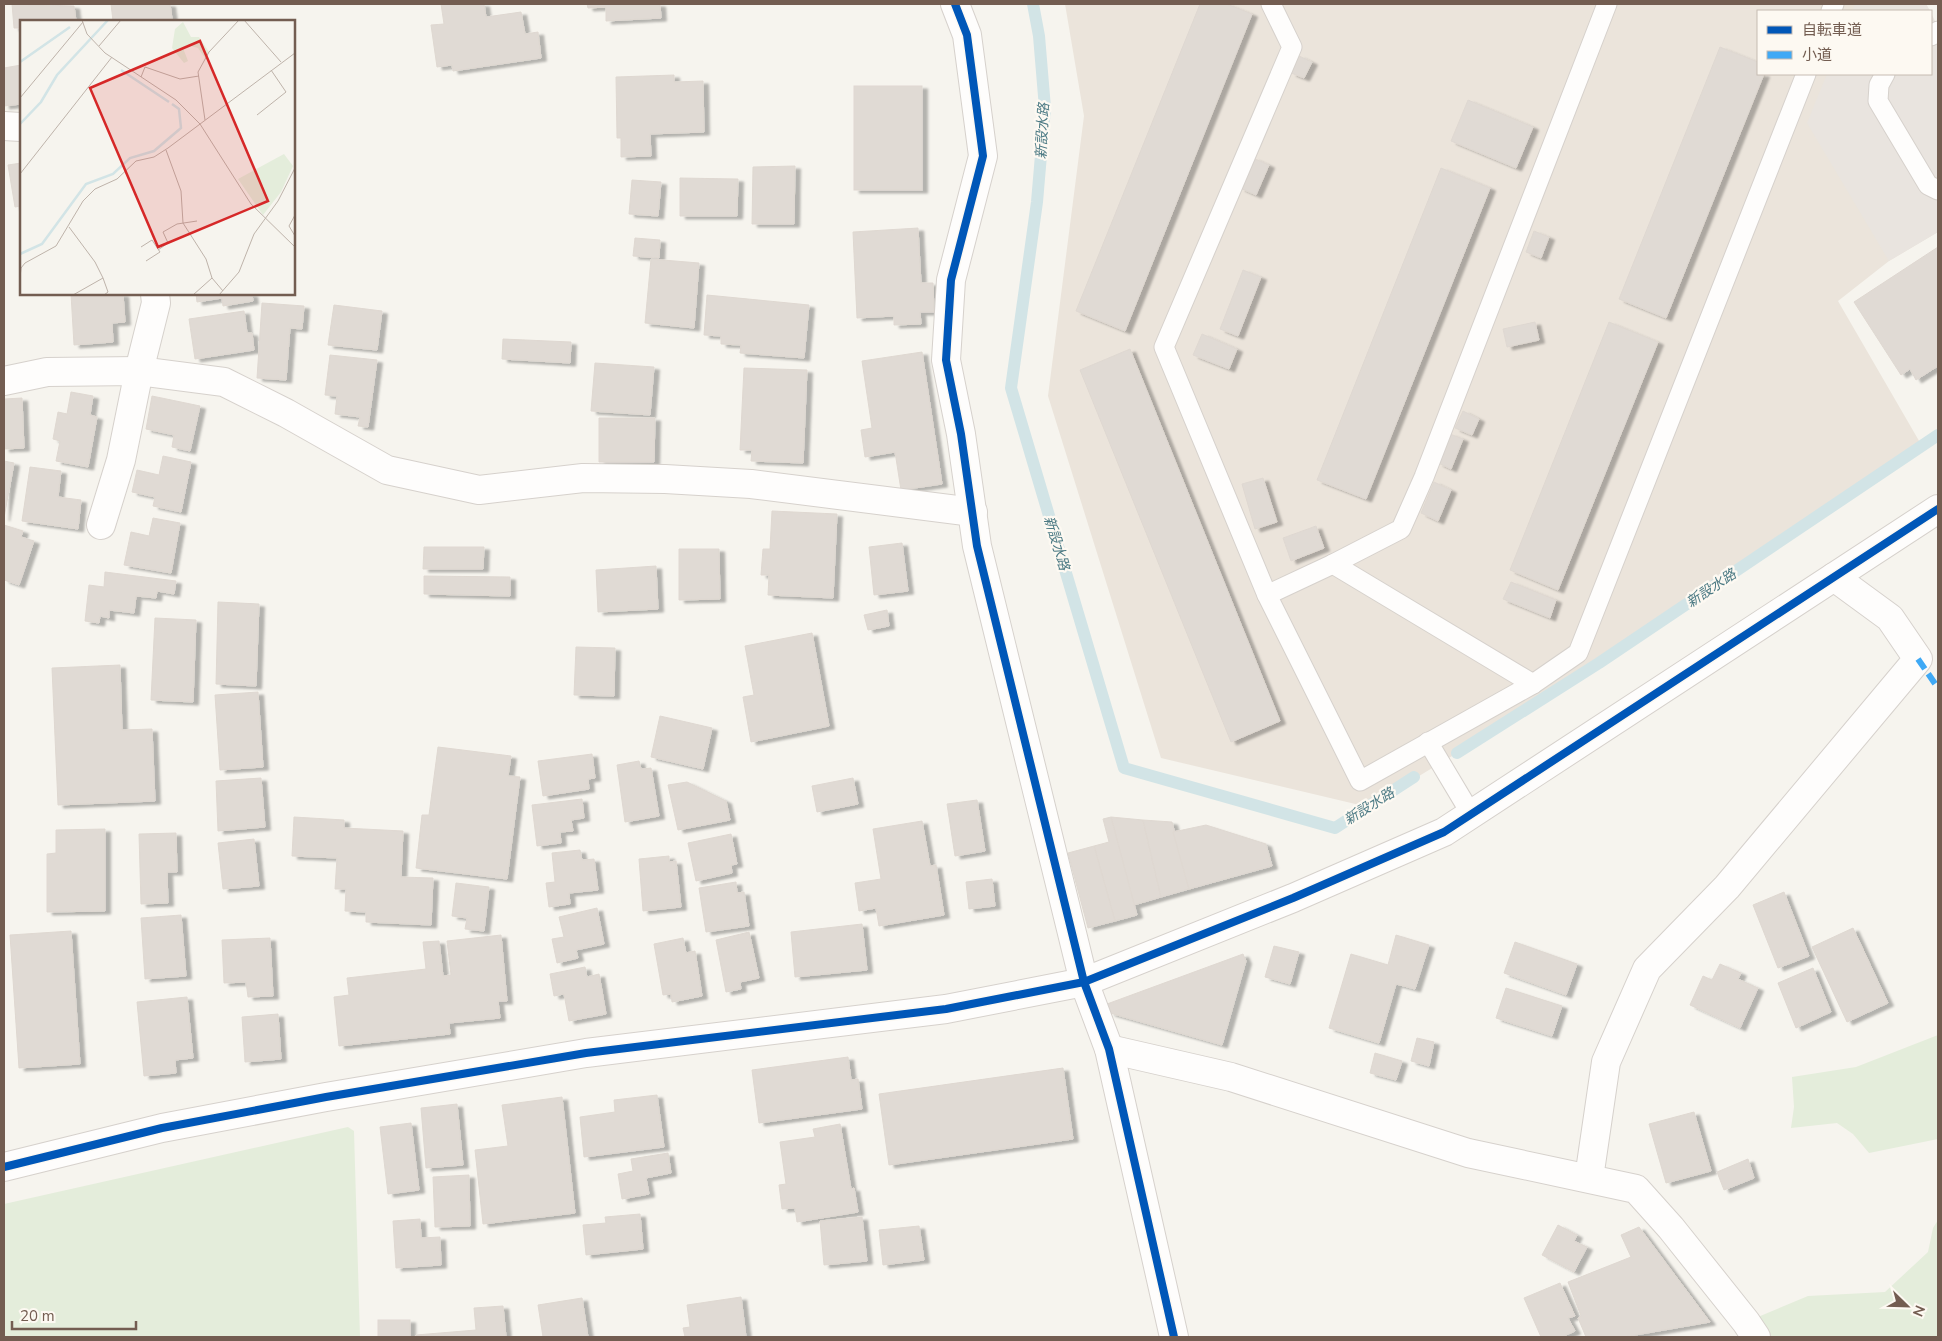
<svg xmlns="http://www.w3.org/2000/svg" width="1942" height="1341" font-family="'Nunito Sans','Noto Sans JP',sans-serif">
	<style>
		.residential { fill: #ebe4db }
		.industrial { fill: #e9e4df }
		.green { fill: #e4eddb }
		.lines { fill: none; stroke-linecap: round; stroke-linejoin: round }
		.stream { stroke: #d2e4e6; stroke-width: 12 }
		.building { fill: #e0dad4; stroke: #dfd8d1; filter: url(#shadow) }
		.service-casing { stroke: #d6d1cc; stroke-width: 21 }
		.minor-casing { stroke: #d6d1cc; stroke-width: 30 }
		.tertiary-casing { stroke: #d6d1cc; stroke-width: 30 }
		.service { stroke: #fefdfc; stroke-width: 19 }
		.minor { stroke: #fefdfc; stroke-width: 28 }
		.tertiary { stroke: #fefdfc; stroke-width: 28 }
		.quiet { stroke: #3fa9f5; stroke-width: 6; stroke-dasharray: 12 6; stroke-linecap: butt }
		.cycleway-casing { stroke: #fdf9f2; stroke-width: 11 }
		.cycleway { stroke: #0057b8; stroke-width: 8 }
		.labels { text-anchor: middle; stroke-width: 4.5; stroke-linejoin: round; paint-order: stroke }
		.water-label { font-size: 14px; font-style: italic; fill: #4c7a84; stroke: #fdf9f2 }
		.inset-river { fill: none; stroke: #d2e4e6; stroke-width: 2.5 }
		.inset-road { fill: none; stroke: #beb3aa; stroke-width: 1 }
		.view { fill: #d62828; fill-opacity: 0.15; stroke: #d62828; stroke-width: 2.5 }
		.inset-edge { fill: none; stroke: #735d51; stroke-width: 2.5 }
	</style>
	<defs>
		<filter id="shadow"><feDropShadow dx="5.5" dy="3" stdDeviation="1" flood-color="#0004"/></filter>
	</defs>
	<rect width="100%" height="100%" fill="#f6f4ee"/>
	<path class="residential" d="M1065,4H1926L1930,11H1758V74H1931V13L1938,232L1889,261L1838,301L1922,446L1457,753L1368,807L1161,758L1048,396L1084,116Z"/>
	<g class="industrial">
		<path d="M1855,4H1926L1930,11H1852Z"/>
		<path d="M1931,13L1938,27V232L1889,261L1807,123L1827,74H1931Z"/>
	</g>
	<g class="green">
		<path d="M1938,1035V1139L1869,1153L1853,1134L1837,1123L1791,1128L1794,1107L1792,1077L1856,1067Z"/>
		<path d="M348,1127L354,1131L360,1337H4V1204Z"/>
		<path d="M1938,1220V1337H1756L1746,1322L1808,1296L1885,1292L1928,1252L1933,1228Z"/>
	</g>
	<g class="lines">
		<g class="stream">
			<path d="M1033,4L1039,36L1045,108L1037,202L1011,388L1124,768L1335,828L1414,777"/>
			<path d="M1457,753L1599,663L1938,435"/>
		</g>
	</g>
	<g class="building">
		<path d="M12,4L74,6L76,21H21V28H14Z"/>
		<path d="M111,4H170L172,19L113,21Z"/>
		<path d="M441,4H484L486,17L521,12L525,34L538,32L541,58L453,71L452,65L437,67L431,25L444,24Z"/>
		<path d="M587,4H660L661,18L606,21V7L588,8Z"/>
		<path d="M1200,4H1227L1252,14L1125,331L1076,311Z"/>
		<path d="M1720,47L1758,62V74H1764L1666,318L1619,299Z"/>
		<path d="M1299,56L1312,62L1304,78L1291,73Z"/>
		<path d="M21,65V104L4,106V68Z"/>
		<path d="M674,75V82L703,81L704,132L650,134L651,156L621,157V138H617L616,77Z"/>
		<rect x="854" y="86" width="68" height="104"/>
		<path d="M1468,100L1533,127L1516,168L1451,141Z"/>
		<path d="M1253,158L1269,165L1256,195L1240,188Z"/>
		<path d="M21,163V206L15,207L8,165Z"/>
		<path d="M795,166L794,224H752L753,167Z"/>
		<path d="M1441,168L1490,188L1366,499L1317,480Z"/>
		<path d="M680,178L738,179L737,216H680Z"/>
		<path d="M632,180L661,182L658,216L629,214Z"/>
		<path d="M918,228L921,283H933L934,312H920L921,324L894,325V316L857,318L853,232Z"/>
		<path d="M1534,231L1549,237L1541,258L1526,252Z"/>
		<path d="M635,238L660,240L659,258L633,256Z"/>
		<path d="M1938,247V366L1916,380L1910,369L1901,375L1854,302Z"/>
		<path d="M651,259L699,263L694,328L645,323Z"/>
		<path d="M1243,270L1261,277L1238,336L1220,329Z"/>
		<path d="M71,294H123L125,322L112,323L113,342L74,345Z"/>
		<path d="M196,294H252L253,301L223,306L222,298L197,302Z"/>
		<path d="M707,295L809,305L804,358L740,353L741,345L721,344V336L704,335Z"/>
		<path d="M262,303L304,306L302,329L290,328L286,380L257,378Z"/>
		<path d="M334,305L382,311L377,350L328,345Z"/>
		<path d="M244,311L247,333H252L254,350L195,359L189,319Z"/>
		<path d="M1535,322L1539,340L1507,347L1503,329Z"/>
		<path d="M1609,322L1658,342L1558,590L1510,570Z"/>
		<path d="M1202,334L1237,349L1229,369L1193,355Z"/>
		<path d="M503,339L571,342L570,363L502,359Z"/>
		<path d="M1130,349L1280,721L1231,742L1080,370Z"/>
		<path d="M922,352L942,484L901,490L895,452L865,457L861,430L872,428L862,361Z"/>
		<path d="M330,355L377,360L368,427L358,426L360,417L335,414L337,396L325,395Z"/>
		<path d="M595,363L654,367L650,415L591,411Z"/>
		<path d="M744,368L807,370L803,463L751,461L752,450H740Z"/>
		<path d="M71,392L93,396L90,415L97,417L88,467L56,461L60,441L53,439L58,412L67,414Z"/>
		<path d="M152,396L200,406L190,451L172,447L174,435L146,429Z"/>
		<path d="M22,398L24,448L4,449V399Z"/>
		<path d="M1463,411L1479,419L1472,435L1455,428Z"/>
		<path d="M599,418H655L654,462H599Z"/>
		<path d="M1450,434L1463,439L1451,469L1438,463Z"/>
		<path d="M163,456L191,462L181,512L153,506L155,497L132,492L137,470L159,475Z"/>
		<path d="M4,461L14,463L4,518Z"/>
		<path d="M30,467L61,471L58,497L81,500L78,529L22,521Z"/>
		<path d="M1263,478L1277,522L1255,529L1242,484Z"/>
		<path d="M1434,482L1451,490L1438,521L1421,513Z"/>
		<path d="M772,511L837,514L833,598L768,595L769,575H761L763,549H770Z"/>
		<path d="M153,518L180,523L171,573L124,565L131,532L149,536Z"/>
		<path d="M4,525L23,531L21,537L34,541L19,585L4,580Z"/>
		<path d="M1316,526L1324,548L1291,561L1283,538Z"/>
		<path d="M902,543L908,591L874,595L869,547Z"/>
		<path d="M424,547H484L483,569H423Z"/>
		<path d="M679,549H719L720,599L679,600Z"/>
		<path d="M656,566L658,609L598,612L596,570Z"/>
		<path d="M105,572L176,581L174,594L157,591L156,598L136,596L134,613L109,610V618L100,616L99,623L85,621L89,585L104,587Z"/>
		<path d="M424,576L510,577V596L424,594Z"/>
		<path d="M1511,582L1556,600L1550,618L1503,599Z"/>
		<path d="M218,602L259,604L256,686L216,684Z"/>
		<path d="M887,610L889,626L868,630L864,615Z"/>
		<path d="M155,618L196,620L193,702L151,700Z"/>
		<path d="M812,633L829,726L751,742L743,697L754,695L745,646Z"/>
		<path d="M576,647L615,648L614,696L574,695Z"/>
		<path d="M120,665L122,730L152,729L155,801L58,805L52,668Z"/>
		<path d="M258,692L263,767L220,770L215,695Z"/>
		<path d="M660,716L712,728L703,769L651,757Z"/>
		<path d="M438,747L511,756L508,776L520,777L507,879L416,868L422,815H429Z"/>
		<path d="M592,754L595,778L588,779L589,789L543,796L538,761Z"/>
		<path d="M639,761L641,769L651,768L659,816L625,822L617,765Z"/>
		<path d="M261,778L265,827L218,831L216,781Z"/>
		<path d="M853,778L858,804L817,812L812,786Z"/>
		<path d="M687,782L726,801L730,820L678,830L668,785Z"/>
		<path d="M582,799L584,818L571,820L573,831L560,832L561,843L537,846L532,805Z"/>
		<path d="M977,800L985,851L955,856L947,804Z"/>
		<path d="M294,817L344,820V828L403,831L401,877L433,878L431,925L366,922V912L345,911L346,889H335L337,858L292,856Z"/>
		<path d="M1111,817L1143,820L1161,897L1134,905Z"/>
		<path d="M1111,817L1137,915L1115,921L1094,846L1109,842L1103,819Z"/>
		<path d="M1143,820L1172,822L1189,889L1161,897Z"/>
		<path d="M922,821L930,866L936,865L944,915L879,926L876,908L859,911L855,883L881,879L873,829Z"/>
		<path d="M1206,825L1266,844L1272,866L1189,889L1173,832Z"/>
		<path d="M105,829V911L47,912V854L56,853V830Z"/>
		<path d="M176,833L177,872H167L168,903L141,904L139,834Z"/>
		<path d="M731,834L737,864L731,865L732,873L696,881L688,843Z"/>
		<path d="M254,839L259,886L223,889L218,843Z"/>
		<path d="M1094,846L1115,921L1088,928L1068,853Z"/>
		<path d="M580,850L582,860L594,859L598,890L569,893L570,904L549,907L546,883L555,882L552,853Z"/>
		<path d="M669,856V862L676,861L681,907L643,911L639,859Z"/>
		<path d="M992,879L995,906L969,909L966,882Z"/>
		<path d="M736,882L737,893L744,892L749,926L706,932L699,888Z"/>
		<path d="M456,883L489,887L484,931L465,929L467,918L452,916Z"/>
		<path d="M1784,892L1809,956L1778,968L1753,905Z"/>
		<path d="M597,908L604,944L576,950L578,958L557,963L552,939L564,937L559,917Z"/>
		<path d="M181,915L186,976L145,979L141,918Z"/>
		<path d="M862,924L867,970L795,977L791,932Z"/>
		<path d="M1853,928L1888,1003L1847,1022L1812,947Z"/>
		<path d="M71,931L80,1064L19,1068L10,935Z"/>
		<path d="M749,932L759,978L740,982L741,989L726,992L716,940Z"/>
		<path d="M501,935L507,1001H498L500,1018L449,1023L450,1034L339,1046L334,997L349,995L347,978L426,969L423,942L439,941L443,976L451,975L447,941Z"/>
		<path d="M1396,935L1429,945L1415,989L1396,984L1379,1043L1329,1028L1351,954L1388,965Z"/>
		<path d="M270,938L273,996L248,997L246,982L224,983L222,940Z"/>
		<path d="M683,938L686,953L695,951L702,996L672,1002L671,994L663,995L654,944Z"/>
		<path d="M1515,942L1577,964L1566,995L1504,973Z"/>
		<path d="M1274,946L1299,952L1290,984L1265,977Z"/>
		<path d="M1243,954L1246,961L1222,1045L1110,1013L1107,1004Z"/>
		<path d="M1720,964L1741,973L1738,979L1758,988L1740,1028L1690,1005L1703,976L1712,980Z"/>
		<path d="M585,967L587,977L599,974L606,1014L569,1021L564,994L554,996L550,974Z"/>
		<path d="M1813,968L1831,1012L1796,1028L1778,983Z"/>
		<path d="M1506,988L1562,1006L1552,1036L1496,1018Z"/>
		<path d="M187,997L193,1058L175,1060L176,1073L144,1076L137,1002Z"/>
		<path d="M278,1014L281,1059L245,1062L242,1017Z"/>
		<path d="M1417,1038L1434,1042L1429,1066L1411,1061Z"/>
		<path d="M1375,1053L1402,1061L1396,1080L1370,1073Z"/>
		<path d="M848,1057L851,1080L858,1079L862,1109L759,1123L752,1070Z"/>
		<path d="M1063,1068L1073,1139L889,1165L879,1094Z"/>
		<path d="M657,1095L664,1147L584,1157L580,1117L615,1112L614,1100Z"/>
		<path d="M562,1097L575,1213L483,1224L475,1150L508,1146L502,1105Z"/>
		<path d="M457,1104L463,1165L426,1168L421,1108Z"/>
		<path d="M1694,1112L1711,1171L1666,1183L1649,1124Z"/>
		<path d="M411,1123L419,1190L388,1194L380,1127Z"/>
		<path d="M840,1124L851,1189L854,1188L858,1212L797,1222L795,1208L782,1209L779,1185L786,1184L780,1142L815,1137L813,1129Z"/>
		<path d="M668,1153L671,1173L646,1178L649,1194L622,1199L618,1174L633,1171L631,1159Z"/>
		<path d="M1748,1159L1754,1178L1724,1190L1717,1172Z"/>
		<path d="M469,1175L470,1226L435,1227L433,1177Z"/>
		<path d="M640,1214L643,1249L586,1255L583,1225L606,1223L605,1217Z"/>
		<path d="M862,1217L867,1261L824,1265L820,1221Z"/>
		<path d="M420,1219L421,1238L440,1237L441,1265L396,1268L393,1221Z"/>
		<path d="M1558,1225L1577,1235L1574,1241L1587,1247L1574,1272L1542,1255Z"/>
		<path d="M919,1226L924,1260L883,1265L879,1230Z"/>
		<path d="M1639,1227L1710,1322L1624,1337H1586L1578,1318L1581,1316L1568,1282L1631,1257L1621,1235Z"/>
		<path d="M1560,1283L1575,1316L1568,1318L1575,1331L1562,1337H1541L1524,1298Z"/>
		<path d="M741,1297L746,1337H685L683,1328L690,1327L687,1305Z"/>
		<path d="M582,1298L588,1337H543L538,1305Z"/>
		<path d="M503,1306L506,1337H416V1335L476,1330L474,1308Z"/>
		<rect x="378" y="1320" width="32" height="17"/>
	</g>
	<g class="lines">
		<g class="service-casing">
			<g id="service">
				<path d="M1271,4L1292,47L1164,347L1267,595L1360,781L1533,684L1578,653L1806,74"/>
				<path d="M1831,11L1834,4"/>
				<path d="M1931,36L1938,31"/>
				<path d="M1885,74L1879,85L1878,101L1928,185L1938,190"/>
				<path d="M1267,595L1333,564"/>
				<path d="M1533,684L1333,564L1401,529L1424,477L1607,4"/>
				<path d="M1428,742L1471,814"/>
			</g>
		</g>
		<g class="minor-casing">
			<g id="minor">
				<path d="M955,4L967,35L983,156L951,280L946,360L961,434L977,546L1084,982L1109,1049L1174,1337"/>
				<path d="M4,126L21,127"/>
				<path d="M4,381L47,372L139,371L224,382L286,413L387,470L479,490L583,478L665,479L751,484L973,512"/>
				<path d="M101,525L121,460L139,371L156,303L155,294"/>
				<path d="M1109,1049L1231,1077L1468,1153L1636,1189L1671,1228L1746,1322L1756,1337"/>
				<path d="M1589,1178L1606,1062L1647,969L1727,887L1918,659L1890,618L1834,577"/>
			</g>
		</g>
		<g class="tertiary-casing">
			<path id="tertiary" d="M4,1167L162,1128L326,1097L586,1053L946,1009L1084,982L1293,898L1444,832L1938,509"/>
		</g>
		<use href="#service" class="service"/>
		<use href="#minor" class="minor"/>
		<use href="#tertiary" class="tertiary"/>
		<path class="quiet" d="M1918,659L1938,688"/>
		<g class="cycleway-casing">
			<g id="cycleway">
				<path d="M955,4L967,35L983,156L951,280L946,360L961,434L977,546L1084,982L1109,1049L1174,1337"/>
				<path d="M4,1167L162,1128L326,1097L586,1053L946,1009L1084,982L1293,898L1444,832L1938,509"/>
			</g>
		</g>
		<use href="#cycleway" class="cycleway"/>
	</g>
	<g class="labels">
		<g class="water-label">
			<text transform="translate(1042 131) rotate(-87)" y="5">新設水路</text>
			<text transform="translate(1057 543) rotate(73)" y="5">新設水路</text>
			<text transform="translate(1711 588) rotate(-34)" y="5">新設水路</text>
			<text transform="translate(1369 806) rotate(-32)" y="5">新設水路</text>
		</g>
	</g>
	<g transform="translate(20 20)">
		<rect width="275" height="275" fill="#f6f4ee"/>
		<path d="M163,2L171,17H179L189,32L185,38L178,28L167,25L163,28L168,41L164,43L152,28L155,9ZM264,134L273,146L261,172L243,195L218,159Z" fill="#e4eddb"/>
		<path class="inset-river" d="M0,42L50,7M101,50L149,82M0,104L21,82L37,55L88,0M0,234L22,224L66,164L93,154L110,138L134,131L161,108L159,89L152,84"/>
		<path class="inset-road" d="M62,0L67,14L85,33L156,80L180,104L231,184L275,227M224,0L261,42M79,26L101,0M121,57L125,47L160,59L179,56M0,78L63,2M237,95L266,72L251,50M185,100L178,52L189,32L219,0M146,130L161,171L163,203L186,239L192,258L203,271M0,154L92,37M275,195L269,206L275,216M49,207L75,242L83,258L53,275M121,227L132,220L140,232L126,241M138,230L148,223L143,212L157,204L177,201M0,258L1,248L5,243L36,226L63,181L75,169L97,159L116,141L134,137L148,128L275,33M83,258L88,272L84,275M173,275L192,258M199,275L219,252L234,214L258,181L275,148"/>
		<path class="view" d="M180,21L248,181L138,227L70,68Z"/>
		<rect width="275" height="275" class="inset-edge"/>
	</g>
	<rect width="1942" height="1341" fill="none" stroke="#735d51" stroke-width="10"/>
	<rect x="1757" y="10" width="175" height="65" fill="#fdf9f2" stroke="#c6bbb2"/>
	<rect x="1767" y="26" width="25" height="8" fill="#0057b8" stroke="#c6bbb2"/>
	<text x="1802" y="35" font-size="15" fill="#735d51">自転車道</text>
	<rect x="1767" y="51" width="25" height="8" fill="#3fa9f5" stroke="#c6bbb2"/>
	<text x="1802" y="60" font-size="15" fill="#735d51">小道</text>
	<g transform="translate(1907 1306) rotate(113)" stroke="#fdf9f2" stroke-width="4" paint-order="stroke">
	<path d="M0-4L9 19L0 12L-9 19Z" fill="#735d51"/>
	<text y="-8" font-size="14" font-weight="bold" text-anchor="middle" fill="#735d51">N</text>
	</g>
	<path d="M12 1321v8h124v-8" fill="none" stroke="#735d51" stroke-width="2.5"/>
	<text x="20" y="1321" font-size="15" fill="#735d51" stroke="#fdf9f2" stroke-width="4" paint-order="stroke">20 m</text>
</svg>
